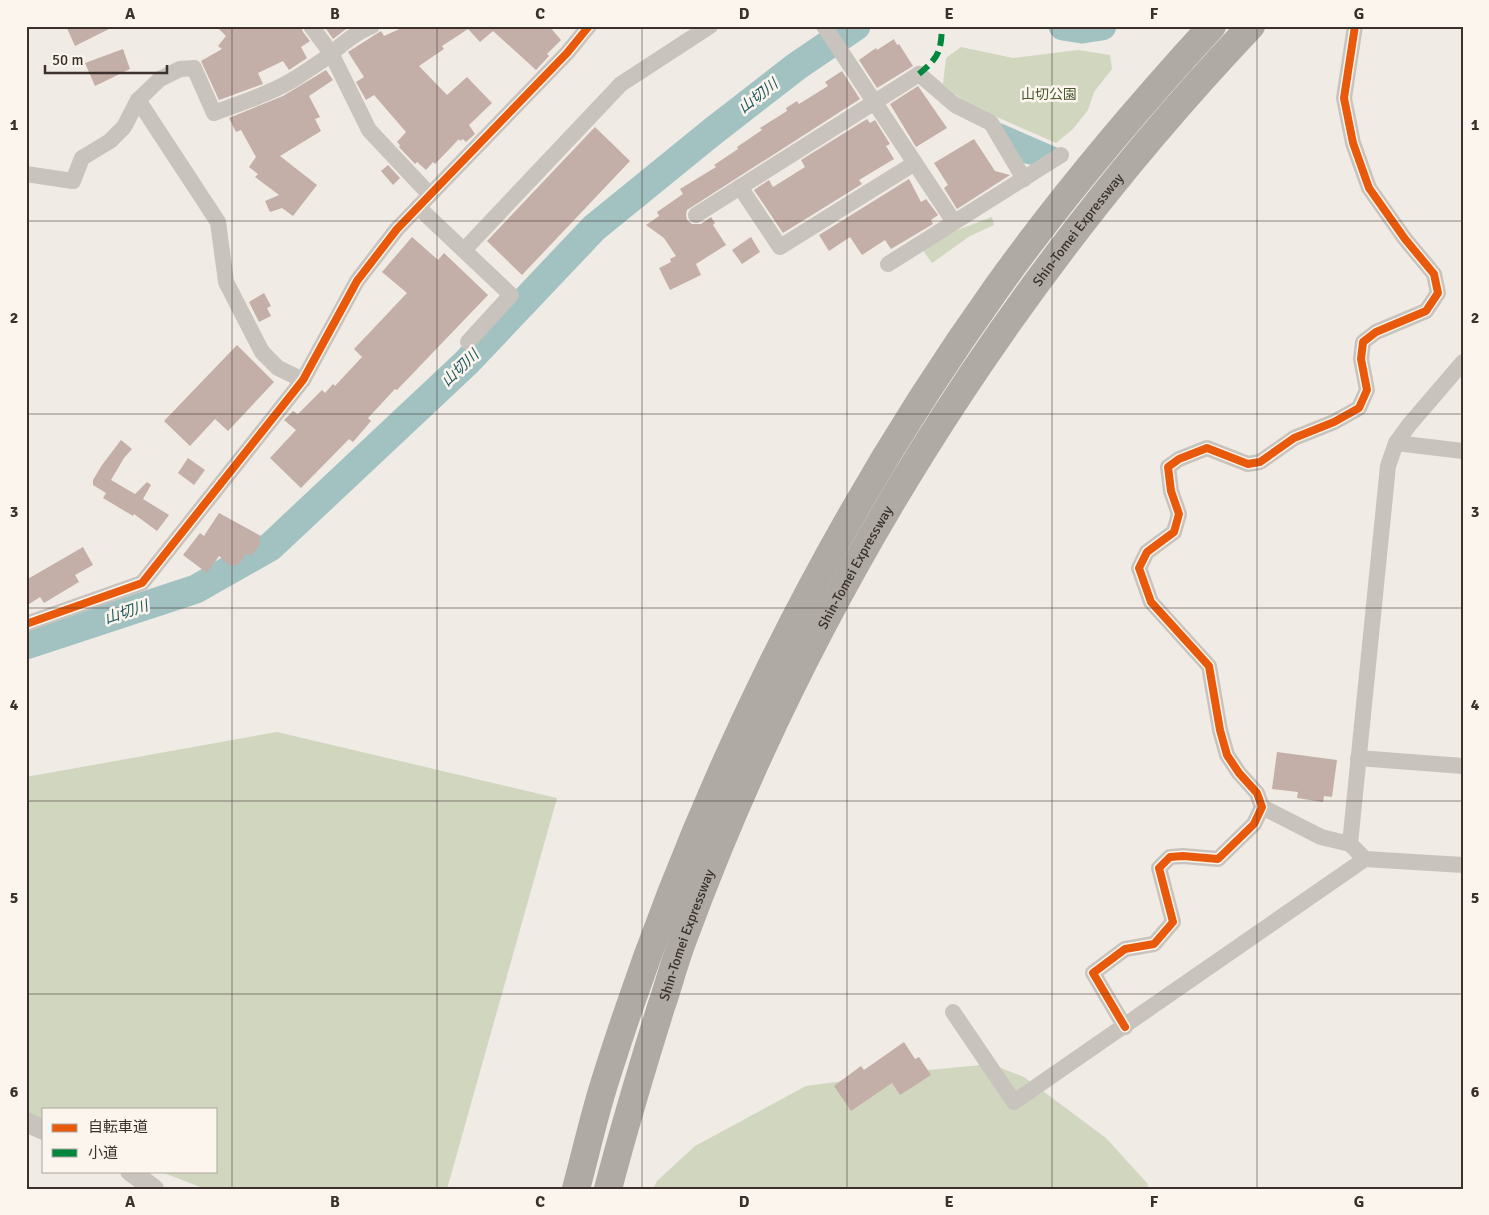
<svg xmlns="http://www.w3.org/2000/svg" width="1489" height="1215" font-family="Signika,'Noto Sans JP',sans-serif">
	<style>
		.green { fill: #d1d6bf }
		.water { fill: #a1c2c1 }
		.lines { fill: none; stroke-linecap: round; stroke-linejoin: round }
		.river { stroke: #a1c2c1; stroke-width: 29 }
		.building { fill: #c3afa7 }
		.minor { stroke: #c9c3be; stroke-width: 16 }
		.tertiary { stroke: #c9c3be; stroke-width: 20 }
		.motorway { stroke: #afaaa4; stroke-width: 28 }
		.quiet { stroke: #00873e; stroke-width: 6; stroke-dasharray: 12 6; stroke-linecap: butt }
		.cycleway-casing { stroke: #fbf5ee; stroke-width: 11 }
		.cycleway { stroke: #e8590c; stroke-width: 8 }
		.grid { fill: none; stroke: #3b302b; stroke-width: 1; stroke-opacity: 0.55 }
		.labels { text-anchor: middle; stroke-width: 5; stroke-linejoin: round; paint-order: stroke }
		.park-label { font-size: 14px; fill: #4a5a2e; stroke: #fbf5ee }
		.street-label { font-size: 14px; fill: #3b302b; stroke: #fbf5ee }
		.water-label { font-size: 15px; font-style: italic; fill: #1f5a5e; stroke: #fbf5ee }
		.neatline { fill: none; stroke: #3b302b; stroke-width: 2 }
		.grid-label { font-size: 16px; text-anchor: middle; font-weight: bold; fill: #3b302b }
	</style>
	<rect width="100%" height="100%" fill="#f0ebe5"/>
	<g class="green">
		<path d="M961,47L1013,58L1078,50L1110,55L1112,69L1094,92L1088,110L1073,129L1056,143L967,104L943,84L946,58Z"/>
		<path d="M992,217L994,225L970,236L932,263L922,249L947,234Z"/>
		<path d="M277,732L557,798L447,1189H205L159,1171H216V1109H44V1128L26,1122V777Z"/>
		<path d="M991,1064L1024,1077L1106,1138L1147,1183L1149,1189H653L657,1181L695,1146L806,1086L919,1071Z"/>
	</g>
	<path class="water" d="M996,121L1058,148L1032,165L1022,163Z"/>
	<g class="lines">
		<g class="river">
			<path d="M1063,26L1082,29L1102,26"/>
			<path d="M26,645L196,589L270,547L466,363L594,228L712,132L797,66L856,26"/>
		</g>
	</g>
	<g class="building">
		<path d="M66,26H115L75,46Z"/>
		<path d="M216,26H301L303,32L310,41L301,47L307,58L289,70L283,61L258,73L263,84L219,100L201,61L222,49L218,46L226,36Z"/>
		<path d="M324,26H350L333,39Z"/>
		<path d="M406,26H549L561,40L547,54L549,56L536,70L493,31L480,42L468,29L442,46L444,49L419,66L447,95L467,77L492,103L469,125L475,134L466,142L463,139L460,141L459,139L435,164L433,162L426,170L417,162L415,164L399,147L400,145L397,142L406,132L374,95L366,100L356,82L364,77L348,52L381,31L384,36Z"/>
		<path d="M894,39L897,45L899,44L913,66L877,88L859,60L876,48L877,50Z"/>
		<path d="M123,49L130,69L95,86L85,63Z"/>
		<path d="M326,70L333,80L309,96L320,117L315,119L321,131L280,156L317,185L293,216L282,208L270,212L265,201L279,195L255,177L258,174L249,167L256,157L241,130L236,132L229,118L283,96Z"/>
		<path d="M842,71L860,99L687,210L686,215L687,220L692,224H701L711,217L715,223L713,225L726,245L696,264L701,275L670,290L659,268L671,262L670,259L676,256L664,238L646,225L659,216L657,212L683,194L680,189L716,167L714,165L738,149L737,147L762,130L760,128L787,111L786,108L797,101L799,104L828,86L825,82Z"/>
		<path d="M918,86L947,128L916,147L890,104Z"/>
		<path d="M867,119L870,123L875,120L890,144L886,146L894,159L859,180L862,184L783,233L754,190L769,180L773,187L805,167L801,160Z"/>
		<path d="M595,127L630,161L522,275L487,241Z"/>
		<path d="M974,139L995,171L1010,175L957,209L944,188L948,185L934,163Z"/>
		<path d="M388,165L400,178L393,185L381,171Z"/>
		<path d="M909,179L921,202L926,199L938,215L931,220L933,224L891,249L885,240L862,255L850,237L829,251L819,235Z"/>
		<path d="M412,237L438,260L444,253L488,295L397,390L395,389L368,418L371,421L353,442L349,439L301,488L270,458L296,430L284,420L293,411L298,414L322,390L325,393L333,384L335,386L362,357L354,349L407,293L382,272Z"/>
		<path d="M751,237L760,252L742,264L732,250Z"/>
		<path d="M264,293L271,306L267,308L271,316L259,322L249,302Z"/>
		<path d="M237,345L274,382L228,431L215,419L190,446L164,421Z"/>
		<path d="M121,440L132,449L124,458L111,480L135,494L147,482L151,485L143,499L169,515L157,531L134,514L133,516L103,498L106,493L93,485V480L102,465Z"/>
		<path d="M188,458L205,470L194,485L178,473Z"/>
		<path d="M219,513L261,536L258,541L261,543L251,556L247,553L239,564L231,566L219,556L207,573L183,555L200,533L204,536Z"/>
		<path d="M83,547L93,565L75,575L79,582L44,603L40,597L26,606V580Z"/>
		<path d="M1277,752L1337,760L1332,797L1324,796L1323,802L1297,798L1298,792L1272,789Z"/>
		<path d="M904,1042L915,1059L919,1057L931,1075L900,1095L892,1083L851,1111L834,1086L861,1066L864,1070Z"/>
	</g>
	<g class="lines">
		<g class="minor">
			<path d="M311,26L331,53L369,130L430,195"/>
			<path d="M824,26L954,222"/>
			<path d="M138,100L218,222L226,282L262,352L278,368L303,380"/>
			<path d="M26,174L73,181L82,158L110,141L124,127L138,100L160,79L180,69L194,68L214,113C243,102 273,93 299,76C309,69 321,62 331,54C343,43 356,32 372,26"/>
			<path d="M740,187L780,247L915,163"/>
			<path d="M418,207L511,295L468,342"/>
			<path d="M696,215L919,74L955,105L991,123L1024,179"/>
			<path d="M464,250L621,84L710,26"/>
			<path d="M888,264L1061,155"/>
			<path d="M1396,443L1463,451"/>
			<path d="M26,624L142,583L303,380L357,281L397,229L567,53L589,26"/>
			<path d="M1358,758L1463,766"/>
			<path d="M1262,807L1321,837L1350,844"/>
			<path d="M1365,859L1350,844L1388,466L1396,443L1409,425L1463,362"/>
			<path d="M953,1012L1014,1102L1365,859L1463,865"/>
			<path d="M1125,1027L1093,973L1125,949L1154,944L1173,922L1159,868L1170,857L1183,856L1218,859L1254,824L1262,807L1257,793L1239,773L1227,755L1220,730L1209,666L1151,602L1139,568L1147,552L1174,532L1179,514L1171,491L1168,467L1179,459L1207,448L1248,464L1260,462L1294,438L1334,422L1359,408L1367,390L1361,359L1363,342L1376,332L1426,311L1438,293L1434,274L1405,239L1369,188L1353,143L1344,98L1355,26"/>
		</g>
		<g class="tertiary">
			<path d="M26,1122L44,1130"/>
			<path d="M130,1171L154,1189"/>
		</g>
		<g class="motorway">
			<path d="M576,1189C586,1152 594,1115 606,1078C695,796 826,527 998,286C1063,195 1136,109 1212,26"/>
			<path id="s1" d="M608,1189C624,1128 642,1068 661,1007C669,984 675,960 684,937C808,600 1004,287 1251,26"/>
		</g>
		<path class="quiet" d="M919,74C939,57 941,52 942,26"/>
		<g class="cycleway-casing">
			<g id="cycleway">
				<path d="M26,624L142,583L303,380L357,281L397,229L567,53L589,26"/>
				<path d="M1125,1027L1093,973L1125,949L1154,944L1173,922L1159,868L1170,857L1183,856L1218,859L1254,824L1262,807L1257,793L1239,773L1227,755L1220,730L1209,666L1151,602L1139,568L1147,552L1174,532L1179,514L1171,491L1168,467L1179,459L1207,448L1248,464L1260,462L1294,438L1334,422L1359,408L1367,390L1361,359L1363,342L1376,332L1426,311L1438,293L1434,274L1405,239L1369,188L1353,143L1344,98L1355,26"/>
			</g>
		</g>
		<use href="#cycleway" class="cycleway"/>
	</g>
	<path class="grid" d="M232,26V1189M437,26V1189M642,26V1189M847,26V1189M1052,26V1189M1257,26V1189M26,221H1463M26,414H1463M26,608H1463M26,801H1463M26,994H1463"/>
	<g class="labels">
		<g class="park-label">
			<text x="1049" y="99">山切公園</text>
		</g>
		<g class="street-label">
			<text dy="5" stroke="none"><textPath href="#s1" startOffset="1076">Shin-Tomei Expressway</textPath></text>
			<text dy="5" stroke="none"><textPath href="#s1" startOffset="671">Shin-Tomei Expressway</textPath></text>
			<text dy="5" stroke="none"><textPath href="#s1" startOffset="266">Shin-Tomei Expressway</textPath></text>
		</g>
		<g class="water-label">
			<text transform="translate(758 96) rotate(-38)" y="5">山切川</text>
			<text transform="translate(460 368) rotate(-44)" y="5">山切川</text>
			<text transform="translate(126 612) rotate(-18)" y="5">山切川</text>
		</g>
	</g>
	<rect width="1489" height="1215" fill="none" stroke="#fbf5ee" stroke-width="55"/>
	<rect x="42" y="1108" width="175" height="65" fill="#fbf5ee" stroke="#aea6a0"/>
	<rect x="52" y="1124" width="25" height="8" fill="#e8590c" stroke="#aea6a0"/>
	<text x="88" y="1132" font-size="15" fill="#3b302b">自転車道</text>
	<rect x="52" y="1149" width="25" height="8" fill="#00873e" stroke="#aea6a0"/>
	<text x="88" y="1158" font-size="15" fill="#3b302b">小道</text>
	<path d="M45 65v8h122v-8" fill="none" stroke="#3b302b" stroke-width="2.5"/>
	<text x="52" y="65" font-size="15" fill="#3b302b" stroke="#fbf5ee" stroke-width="4" paint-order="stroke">50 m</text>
	<rect x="28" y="28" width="1434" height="1160" class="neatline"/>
	<g class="grid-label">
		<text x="130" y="19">A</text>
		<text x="335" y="19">B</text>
		<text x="540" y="19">C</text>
		<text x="744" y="19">D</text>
		<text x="949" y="19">E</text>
		<text x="1154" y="19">F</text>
		<text x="1359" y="19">G</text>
		<text x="14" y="130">1</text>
		<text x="1475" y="130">1</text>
		<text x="14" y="323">2</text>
		<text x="1475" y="323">2</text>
		<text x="14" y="517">3</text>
		<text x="1475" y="517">3</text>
		<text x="14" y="710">4</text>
		<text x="1475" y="710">4</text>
		<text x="14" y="903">5</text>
		<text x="1475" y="903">5</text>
		<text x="14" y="1097">6</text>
		<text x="1475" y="1097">6</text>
		<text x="130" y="1207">A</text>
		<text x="335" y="1207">B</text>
		<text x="540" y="1207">C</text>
		<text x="744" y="1207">D</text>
		<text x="949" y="1207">E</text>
		<text x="1154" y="1207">F</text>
		<text x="1359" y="1207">G</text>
	</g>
</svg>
